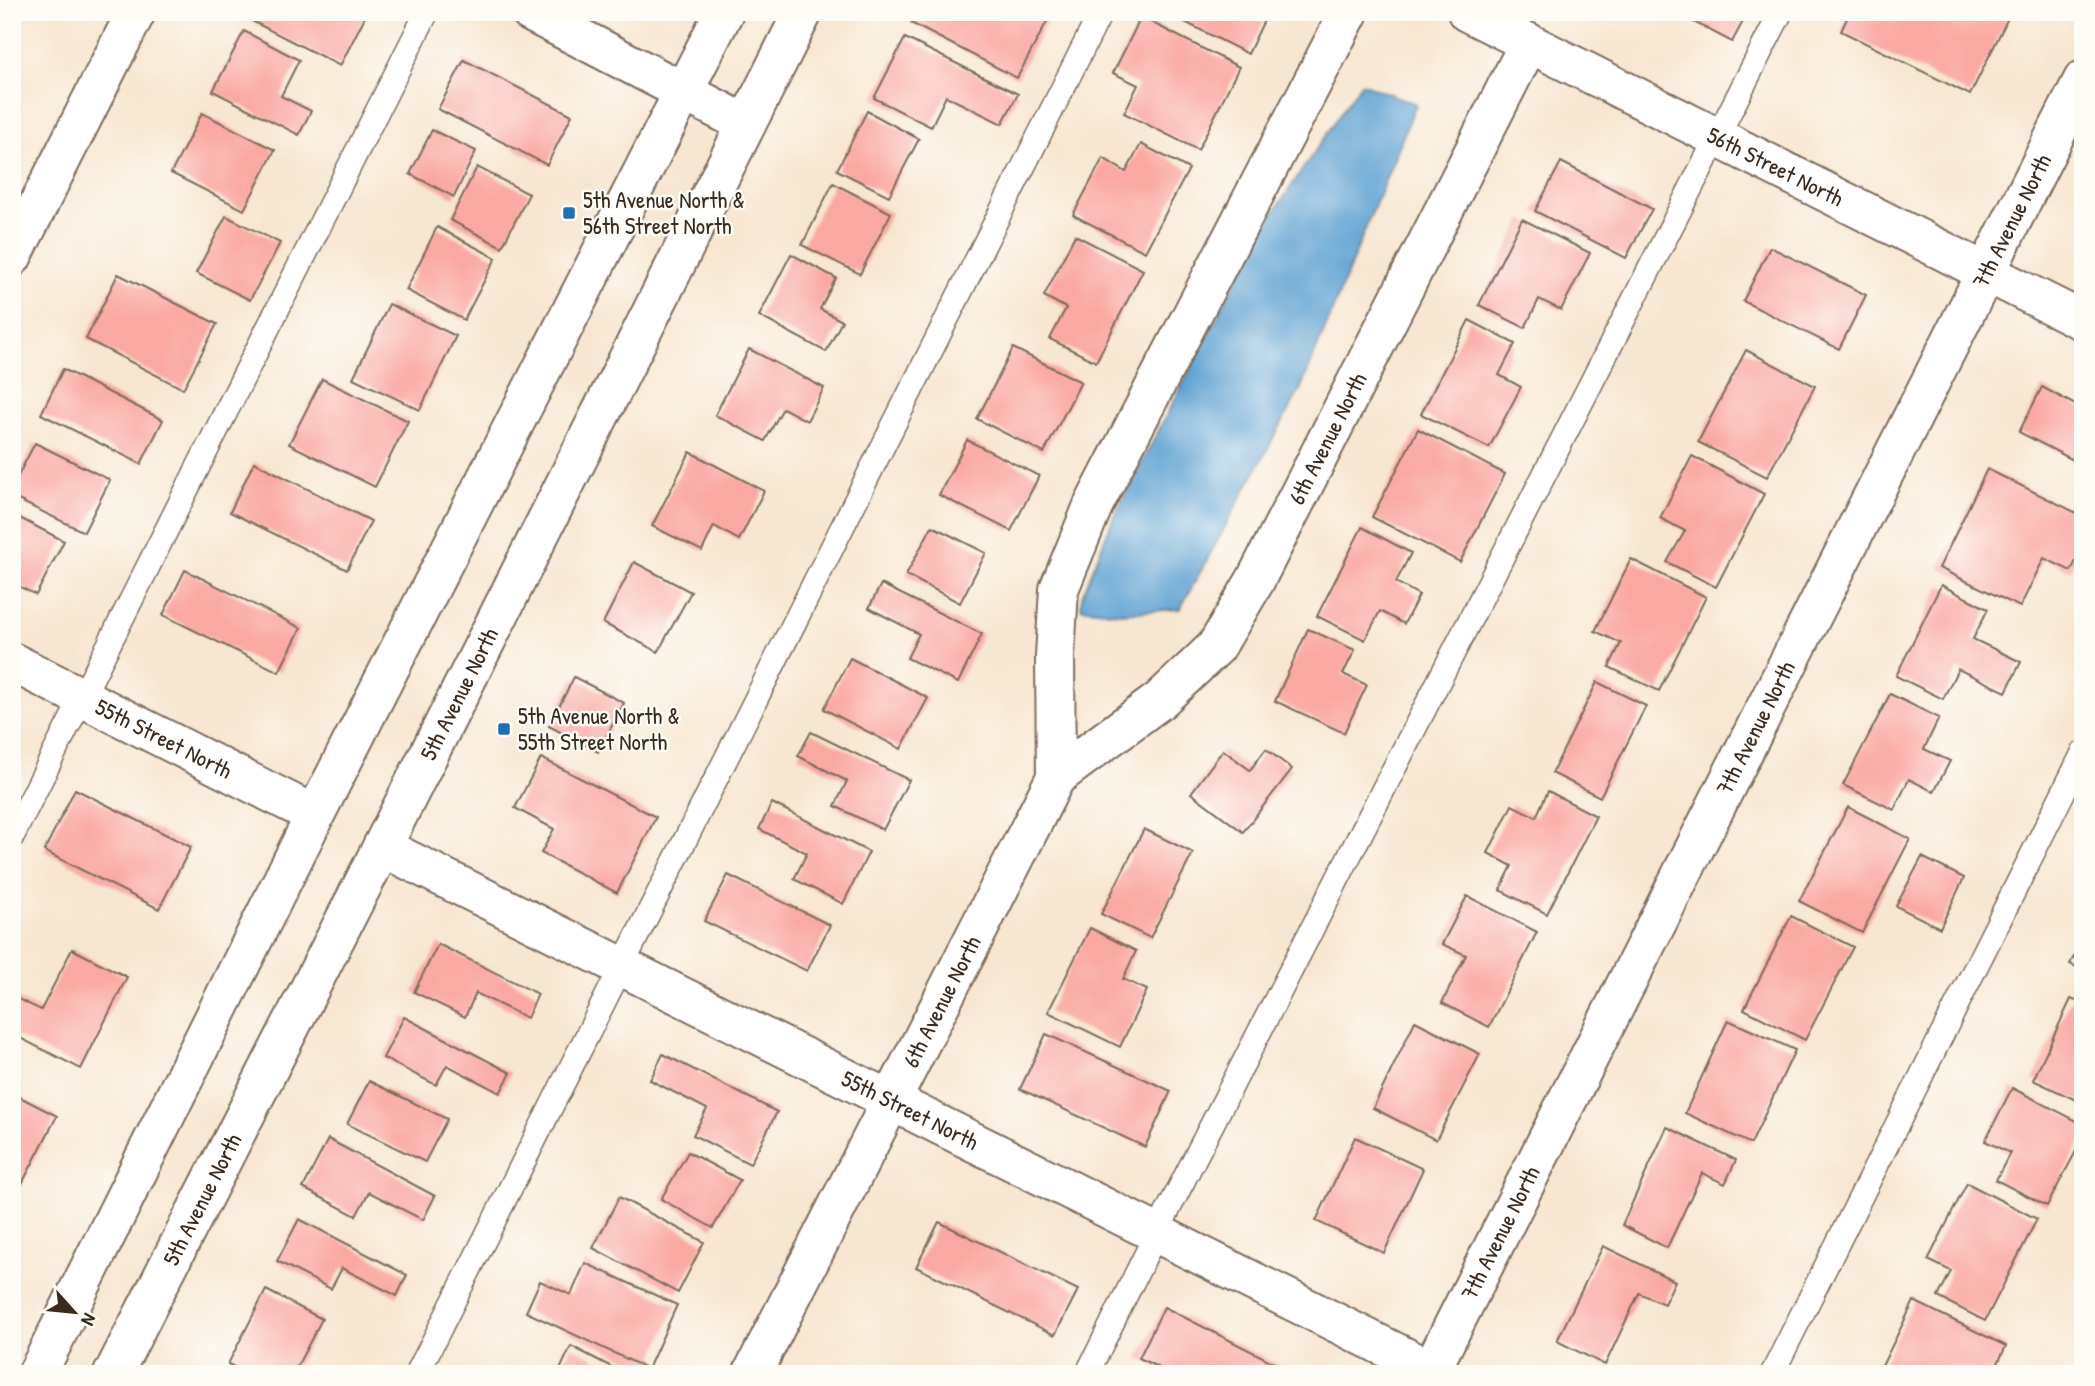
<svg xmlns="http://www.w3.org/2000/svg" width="2095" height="1386" font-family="'Patrick Hand',sans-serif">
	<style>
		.water { fill: #5fa2d3; stroke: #4d6678; stroke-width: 2 }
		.building { fill: #faa8a3 }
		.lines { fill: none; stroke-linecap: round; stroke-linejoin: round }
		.service-casing { stroke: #7d6c5d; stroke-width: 26 }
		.minor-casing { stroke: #7d6c5d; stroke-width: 42 }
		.primary-casing { stroke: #7d6c5d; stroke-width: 42 }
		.service { stroke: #fff; stroke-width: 23 }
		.minor { stroke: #fff; stroke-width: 38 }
		.primary { stroke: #fff; stroke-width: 38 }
		.poi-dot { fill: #1f6fb2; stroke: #fdfcf7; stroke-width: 2.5 }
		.labels { text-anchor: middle; stroke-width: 5; stroke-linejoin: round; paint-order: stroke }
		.street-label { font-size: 23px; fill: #3b2a1e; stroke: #fdfcf7 }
		.poi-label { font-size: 23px; fill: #3b2a1e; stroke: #fdfcf7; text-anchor: start }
	</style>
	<rect width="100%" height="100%" fill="#fdfcf7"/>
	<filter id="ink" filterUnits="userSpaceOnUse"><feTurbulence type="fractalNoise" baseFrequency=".0143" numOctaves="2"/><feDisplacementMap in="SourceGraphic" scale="14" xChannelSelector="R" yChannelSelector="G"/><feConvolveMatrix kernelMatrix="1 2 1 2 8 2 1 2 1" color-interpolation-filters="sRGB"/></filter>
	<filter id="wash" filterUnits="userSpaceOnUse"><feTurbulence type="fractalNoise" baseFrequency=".00686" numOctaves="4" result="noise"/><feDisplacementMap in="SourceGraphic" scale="28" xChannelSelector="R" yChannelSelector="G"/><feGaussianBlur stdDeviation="1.57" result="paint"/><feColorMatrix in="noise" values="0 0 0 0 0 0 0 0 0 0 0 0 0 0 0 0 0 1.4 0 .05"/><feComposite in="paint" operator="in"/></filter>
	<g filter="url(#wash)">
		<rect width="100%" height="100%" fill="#f7e6d1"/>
		<path class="water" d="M1361,83L1416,104L1301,388L1180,609L1119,613L1081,608L1082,596L1114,516L1266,224Z"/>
		<g id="blocks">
			<g class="building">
				<path d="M251,12H365L367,13L340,66L248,19Z"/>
				<path d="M916,12H1052L1017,78L911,23Z"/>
				<path d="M1165,12H1268L1248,54Z"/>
				<path d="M1675,12H1748L1732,42Z"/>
				<path d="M1850,12H2011L1970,95L1841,31Z"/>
				<path d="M1141,17L1239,67L1198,150L1124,113L1138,85L1113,73Z"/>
				<path d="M244,31L299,60L281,96L311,111L299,135L213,91Z"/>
				<path d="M905,38L1018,94L1002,124L946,96L931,127L874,98Z"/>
				<path d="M464,60L572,115L547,165L438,109Z"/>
				<path d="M867,111L919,139L889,196L837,170Z"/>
				<path d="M202,113L275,150L244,210L171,173Z"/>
				<path d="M432,130L476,151L454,197L410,174Z"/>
				<path d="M1141,144L1189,169L1145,252L1073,215L1103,158L1126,172Z"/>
				<path d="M1561,162L1652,209L1626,258L1535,211Z"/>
				<path d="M477,167L529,194L502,247L450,220Z"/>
				<path d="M833,183L891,213L860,274L802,245Z"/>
				<path d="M226,216L280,243L250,300L196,273Z"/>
				<path d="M1522,219L1590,253L1561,310L1539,299L1525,328L1479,305Z"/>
				<path d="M437,227L496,258L464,320L406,290Z"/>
				<path d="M1075,235L1143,270L1096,362L1050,339L1066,308L1044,296Z"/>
				<path d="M1770,247L1866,295L1839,349L1743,301Z"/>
				<path d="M791,254L836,278L820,309L842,321L826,352L759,316Z"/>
				<path d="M118,274L217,324L183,389L86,339Z"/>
				<path d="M389,304L456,336L420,410L353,378Z"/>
				<path d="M1469,320L1515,344L1499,375L1521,387L1489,448L1421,414Z"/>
				<path d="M1013,348L1081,382L1044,453L977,419Z"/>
				<path d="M749,349L824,388L807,421L783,408L765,441L715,415Z"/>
				<path d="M1746,350L1815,386L1767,477L1698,442Z"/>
				<path d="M63,369L163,420L141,464L41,414Z"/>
				<path d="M322,379L408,421L375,487L289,444Z"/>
				<path d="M2042,387L2083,409V465L2019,432Z"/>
				<path d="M1418,429L1505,474L1460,562L1372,517Z"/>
				<path d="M967,440L1039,476L1011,531L939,495Z"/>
				<path d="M35,443L110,480L84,532L12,497V487Z"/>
				<path d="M690,452L764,491L739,540L714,526L702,551L652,526Z"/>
				<path d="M1692,456L1764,494L1716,587L1667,562L1685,531L1660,518Z"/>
				<path d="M254,462L371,521L347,570L230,512Z"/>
				<path d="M1987,469L2083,516V547L2071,571L2044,558L2020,607L1939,568Z"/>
				<path d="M12,514L64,541L36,595L12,583Z"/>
				<path d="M932,526L986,553L960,603L906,575Z"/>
				<path d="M1362,527L1411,553L1396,582L1419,595L1404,624L1380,611L1365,640L1317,616Z"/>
				<path d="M1631,559L1706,597L1659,691L1609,667L1621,643L1595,631Z"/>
				<path d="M634,562L691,592L658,652L603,623Z"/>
				<path d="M185,570L301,628L279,672L163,615Z"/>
				<path d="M881,584L982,634L958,683L907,658L919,634L869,608Z"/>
				<path d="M1941,585L1988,609L1973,639L2021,662L2006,692L1958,669L1943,699L1896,676Z"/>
				<path d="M1308,629L1355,650L1343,674L1367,685L1344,733L1275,701Z"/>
				<path d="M850,658L928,698L901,749L824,709Z"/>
				<path d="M574,677L624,703L598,752L549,726Z"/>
				<path d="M1597,682L1646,706L1600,797L1552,773Z"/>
				<path d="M1890,694L1939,718L1924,749L1950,761L1934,792L1909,779L1894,810L1843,785Z"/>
				<path d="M811,732L909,780L883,830L835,806L847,781L798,756Z"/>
				<path d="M1266,749L1292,769L1243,832L1191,793L1223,750L1250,770Z"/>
				<path d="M541,758L656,817L617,893L541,853L554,829L515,808Z"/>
				<path d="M75,789L191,847L159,909L44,851Z"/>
				<path d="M1548,791L1596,816L1547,914L1500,890L1512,866L1488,853L1512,805L1536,817Z"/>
				<path d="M772,803L869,852L843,904L794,879L807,853L759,829Z"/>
				<path d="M1848,807L1910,839L1862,933L1799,901Z"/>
				<path d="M1144,829L1193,853L1150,938L1101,914Z"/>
				<path d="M1922,857L1964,878L1940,928L1896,906Z"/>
				<path d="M728,875L830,925L807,971L704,921Z"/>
				<path d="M1467,896L1537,932L1489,1027L1442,1003L1466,955L1442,944Z"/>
				<path d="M1791,916L1853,947L1805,1040L1744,1009Z"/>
				<path d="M1090,928L1136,951L1123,979L1147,990L1120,1047L1048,1012Z"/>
				<path d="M2083,939V970L2070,964Z"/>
				<path d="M438,944L538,994L527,1018L476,993L465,1017L414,992Z"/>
				<path d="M72,949L127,977L81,1069L12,1034L14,997L41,1010Z"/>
				<path d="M2071,999L2083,1004V1096L2080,1102L2033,1080Z"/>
				<path d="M404,1017L511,1073L500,1093L447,1065L436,1085L383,1058Z"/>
				<path d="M1728,1020L1795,1050L1751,1144L1685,1113Z"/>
				<path d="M1415,1021L1480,1054L1436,1140L1373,1108Z"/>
				<path d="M1046,1034L1171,1091L1145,1147L1020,1089Z"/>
				<path d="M663,1054L777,1112L750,1164L693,1135L707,1109L650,1080Z"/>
				<path d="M369,1081L447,1119L425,1162L347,1124Z"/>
				<path d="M2012,1088L2083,1124V1138L2047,1206L1996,1180L2010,1153L1985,1141Z"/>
				<path d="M12,1093L57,1116L12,1203Z"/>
				<path d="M1667,1127L1736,1160L1725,1184L1702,1173L1667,1248L1622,1225Z"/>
				<path d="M1355,1137L1423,1169L1384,1253L1316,1221Z"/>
				<path d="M328,1139L435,1196L423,1220L369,1192L356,1216L303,1188Z"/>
				<path d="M688,1152L740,1180L713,1228L661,1199Z"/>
				<path d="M1967,1183L2037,1219L1985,1321L1938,1297L1951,1271L1928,1260Z"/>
				<path d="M619,1197L704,1242L678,1293L593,1248Z"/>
				<path d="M299,1219L407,1275L397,1296L342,1268L331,1289L277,1261Z"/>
				<path d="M939,1222L1078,1290L1055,1335L916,1267Z"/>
				<path d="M1603,1246L1675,1281L1664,1304L1639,1293L1605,1365L1557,1341Z"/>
				<path d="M585,1263L677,1305L648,1369L526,1312L540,1281L571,1295Z"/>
				<path d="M266,1290L322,1319L293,1374H248L228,1364Z"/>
				<path d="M1914,1301L2006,1346L1993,1374H1878Z"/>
				<path d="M1164,1307L1290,1371L1289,1374H1171L1139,1358Z"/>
				<path d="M571,1346L625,1374H558Z"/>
			</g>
		</g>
	</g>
	<g filter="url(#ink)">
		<use href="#blocks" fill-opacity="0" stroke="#7d6c5d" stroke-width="2"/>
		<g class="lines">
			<g class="service-casing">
				<g id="service">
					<path d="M12,837L427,12"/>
					<path d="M417,1374L1101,12"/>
					<path d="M1087,1374L1157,1232L1781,12"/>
					<path d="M1772,1374L2083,753"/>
				</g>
			</g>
			<g class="minor-casing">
				<g id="minor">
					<path d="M530,12L746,124"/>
					<path id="s1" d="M1467,12L2083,321"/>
					<path d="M12,257L136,12"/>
					<path id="s2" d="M12,662L315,815"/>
					<path d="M1056,777L1055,656L1059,589L1093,506L1349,12"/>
					<path id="s3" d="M382,847L1439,1374"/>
					<path id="s4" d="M752,1374L1056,777L1160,700L1216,647L1255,581L1529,43"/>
					<path id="s5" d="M1429,1374L2083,80"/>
				</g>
			</g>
			<g class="primary-casing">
				<g id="primary">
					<path d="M37,1374L315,815L724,12"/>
					<path id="s6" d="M113,1374L382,847L803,12"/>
				</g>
			</g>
			<use href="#service" class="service"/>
			<use href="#minor" class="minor"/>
			<use href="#primary" class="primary"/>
		</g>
	</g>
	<g class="poi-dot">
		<rect x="562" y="206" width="14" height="14" rx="3.5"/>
		<rect x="497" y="722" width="14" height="14" rx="3.5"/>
	</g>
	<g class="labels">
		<g class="street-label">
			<text dy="8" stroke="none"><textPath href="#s1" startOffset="345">56th Street North</textPath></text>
			<text dy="8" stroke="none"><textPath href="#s5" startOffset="1292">7th Avenue North</textPath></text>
			<text dy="8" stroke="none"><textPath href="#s4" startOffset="1113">6th Avenue North</textPath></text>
			<text dy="8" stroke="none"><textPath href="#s6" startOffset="763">5th Avenue North</textPath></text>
			<text dy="8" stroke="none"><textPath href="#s5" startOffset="724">7th Avenue North</textPath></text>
			<text dy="8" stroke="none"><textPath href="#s2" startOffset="170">55th Street North</textPath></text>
			<text dy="8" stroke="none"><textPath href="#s4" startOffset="418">6th Avenue North</textPath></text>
			<text dy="8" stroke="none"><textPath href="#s3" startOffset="590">55th Street North</textPath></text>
			<text dy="8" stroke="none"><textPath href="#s6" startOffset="196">5th Avenue North</textPath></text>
			<text dy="8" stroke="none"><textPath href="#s5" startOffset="158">7th Avenue North</textPath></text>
		</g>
		<g class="poi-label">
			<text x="583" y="208">5th Avenue North &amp;<tspan x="583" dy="26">56th Street North</tspan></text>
			<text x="518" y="724">5th Avenue North &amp;<tspan x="518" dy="26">55th Street North</tspan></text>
		</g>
	</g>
	<rect width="2095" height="1386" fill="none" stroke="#fdfcf7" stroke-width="42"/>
	<g transform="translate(74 1312) rotate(117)" stroke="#fdfcf7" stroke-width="5" paint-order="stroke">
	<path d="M0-5L12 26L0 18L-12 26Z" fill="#3b2a1e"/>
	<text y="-10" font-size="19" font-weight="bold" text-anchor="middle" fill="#3b2a1e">N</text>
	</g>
</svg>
